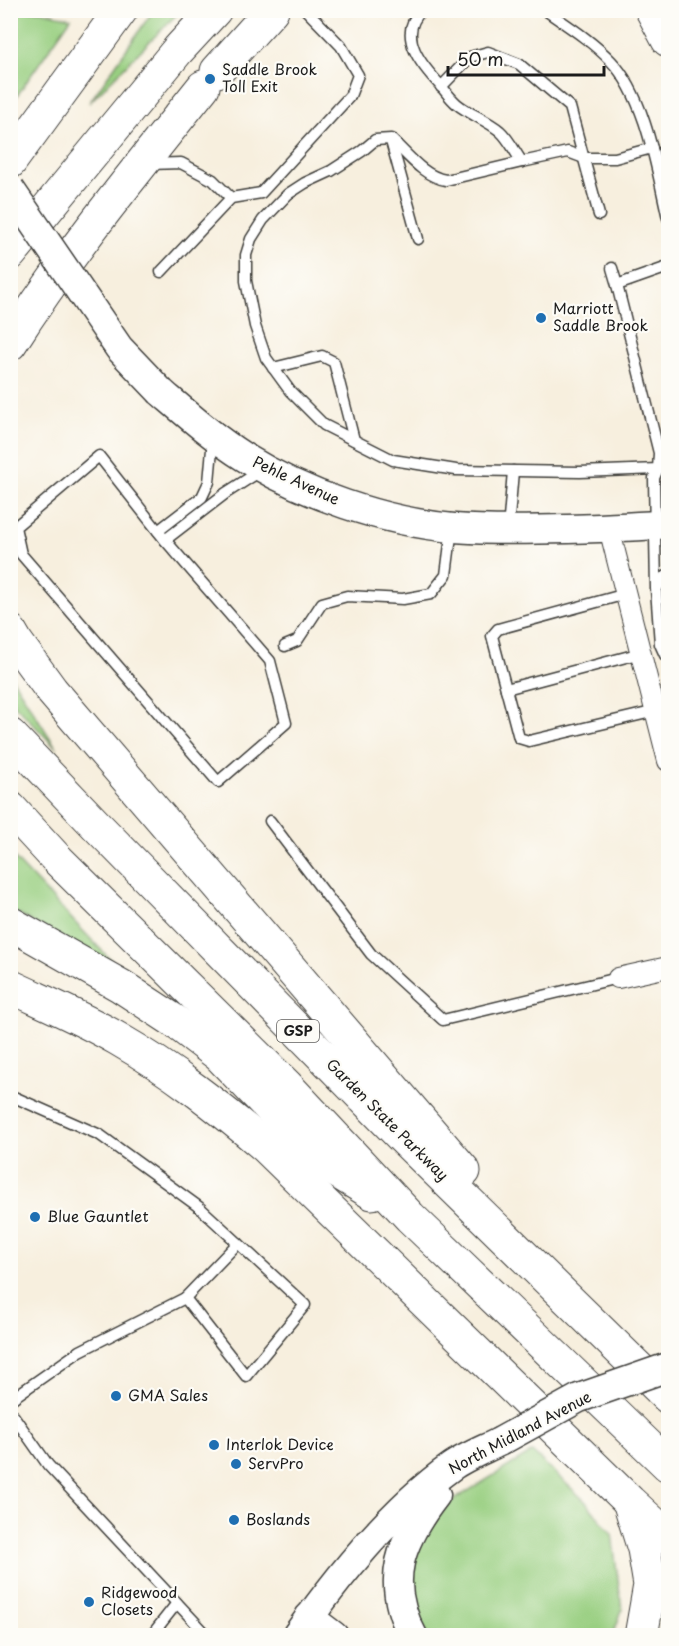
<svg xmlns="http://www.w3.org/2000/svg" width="679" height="1646" font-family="'Playpen Sans',sans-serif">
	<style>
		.green { fill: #99cf81; stroke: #5a764e; stroke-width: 1.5 }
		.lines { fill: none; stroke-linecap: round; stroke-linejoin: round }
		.lane-casing { stroke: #3d3c39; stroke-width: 13 }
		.street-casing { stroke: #3d3c39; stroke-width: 22 }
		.secondary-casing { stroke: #3d3c39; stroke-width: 31 }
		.highway-casing { stroke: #3d3c39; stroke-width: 35 }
		.lane { stroke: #fff; stroke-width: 10 }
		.street { stroke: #fff; stroke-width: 20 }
		.secondary { stroke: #fff; stroke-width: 28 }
		.highway { stroke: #fff; stroke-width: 33 }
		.secondary-bridge-casing { stroke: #3d3c39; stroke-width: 31; stroke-linecap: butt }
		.secondary-bridge { stroke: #fff; stroke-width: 28 }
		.poi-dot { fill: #1f6fb2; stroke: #fdfcf7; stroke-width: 2 }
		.labels { text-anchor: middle; stroke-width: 4.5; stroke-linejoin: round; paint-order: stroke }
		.shield { fill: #fdfcf7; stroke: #605f5e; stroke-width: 1.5 }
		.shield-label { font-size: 14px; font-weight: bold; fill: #1c1c1c }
		.poi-label { font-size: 15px; fill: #1c1c1c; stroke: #fdfcf7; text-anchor: start }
		.street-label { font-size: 15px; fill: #1c1c1c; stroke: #fdfcf7 }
	</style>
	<rect width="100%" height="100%" fill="#fdfcf7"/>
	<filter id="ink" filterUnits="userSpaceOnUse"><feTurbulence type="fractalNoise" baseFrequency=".0167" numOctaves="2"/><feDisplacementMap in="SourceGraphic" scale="12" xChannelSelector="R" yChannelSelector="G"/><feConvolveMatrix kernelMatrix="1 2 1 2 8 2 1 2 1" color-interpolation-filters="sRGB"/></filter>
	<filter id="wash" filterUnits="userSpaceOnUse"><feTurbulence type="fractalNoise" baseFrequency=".008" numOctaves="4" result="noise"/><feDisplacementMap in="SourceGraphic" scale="24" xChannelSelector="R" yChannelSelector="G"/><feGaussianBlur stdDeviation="1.35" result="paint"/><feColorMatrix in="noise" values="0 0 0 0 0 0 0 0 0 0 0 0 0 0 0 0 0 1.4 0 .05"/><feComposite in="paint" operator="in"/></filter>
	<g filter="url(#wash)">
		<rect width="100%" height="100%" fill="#f7efde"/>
		<g class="green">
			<path d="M11,10L41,11L71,18L11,104Z"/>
			<path d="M153,10L180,11L89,103L153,11Z"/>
			<path d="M11,676L57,749L11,701Z"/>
			<path d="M11,855L124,974L11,910Z"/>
			<path d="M532,1452L585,1501L612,1534L622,1610L613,1635H427L408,1605L410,1546L453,1500Z"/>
		</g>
	</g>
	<g filter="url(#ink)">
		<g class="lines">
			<g class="lane-casing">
				<g id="lane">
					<path d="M422,10C395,35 423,67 441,86C446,92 451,99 457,104C469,114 487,120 500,131C509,139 515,152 522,162L568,152L584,158H615L652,148"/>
					<path d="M545,10C568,26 592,41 611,61C646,97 657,171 668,218"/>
					<path d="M441,87L470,57L488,52L519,64L570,107L599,215"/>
					<path d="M391,141L418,239"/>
					<path d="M522,162L446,180C424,177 407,154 391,139L375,140L362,151L331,171L305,183L288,194L263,220L251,239L246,255V281L255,326L266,358L290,391L324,425L393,460L456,470L580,472L658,469L668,463"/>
					<path d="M150,164L181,163L213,180L231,198"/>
					<path d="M668,267L617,285L659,453L658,469L654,478L656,589L660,644L665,655L668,657"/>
					<path d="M612,268L617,285"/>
					<path d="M161,272L231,198L261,193L350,96L358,75L341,46L306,10"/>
					<path d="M273,368L322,356L334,362L354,440"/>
					<path d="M99,456L165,540L270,661L286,723L218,782L21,554L15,527Z"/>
					<path d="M508,530L513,471"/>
					<path d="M158,531L202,497L209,482L213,438"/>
					<path d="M165,540L226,493L262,470"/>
					<path d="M657,589L661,580L668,575"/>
					<path d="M626,594L498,629L492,636L519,738L529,741L656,711"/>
					<path d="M285,646L297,641L322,603L347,596L403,599L431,594L446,575L452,528"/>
					<path d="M506,689L641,653"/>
					<path d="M270,821L371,954L443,1020L618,978"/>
					<path d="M10,1099L14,1097L100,1135L199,1207L305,1305L246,1376L185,1298L80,1351L10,1400"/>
					<path d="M185,1298L238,1243"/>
					<path d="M10,1411L48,1465L206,1634L205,1636"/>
					<path d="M151,1636L177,1603"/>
				</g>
			</g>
			<g class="street-casing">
				<g id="street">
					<path d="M609,528L668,761"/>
					<path d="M618,978L668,967"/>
				</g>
			</g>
			<g class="secondary-casing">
				<g id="secondary">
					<path d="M161,392C188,415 214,438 244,457C303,494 384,522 454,528C492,531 530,530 568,529C602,528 635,527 668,524"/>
					<path d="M309,1617L334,1636"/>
					<path d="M296,1636C337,1578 393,1508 451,1467C465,1457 483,1450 499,1442"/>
					<path d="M413,1636C383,1581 401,1540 436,1495"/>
				</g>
			</g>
			<g class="highway-casing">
				<g id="highway">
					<path d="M652,10L668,40"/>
					<path d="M217,71L272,10"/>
					<path d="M10,162L121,10"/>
					<path d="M10,254L178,50L215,10"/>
					<path d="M10,344C68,253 136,171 203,87"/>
					<path d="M10,631L17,643L52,691L464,1171"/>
					<path d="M10,735L97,826L404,1139L668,1397"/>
					<path d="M10,808L57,859L287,1086L410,1217L668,1465"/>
					<path d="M10,923L121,986L173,1020L219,1055L323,1163L372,1193"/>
					<path d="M10,986C46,1003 84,1019 118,1039C172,1070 219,1107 266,1147L630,1502L668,1537"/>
					<path d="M630,1504L644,1549L650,1585L641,1636"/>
				</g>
			</g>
			<use href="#lane" class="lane"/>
			<use href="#street" class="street"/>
			<use href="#secondary" class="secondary"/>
			<use href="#highway" class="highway"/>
			<g class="secondary-bridge-casing">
				<g id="secondary-bridge">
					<path d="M10,189L119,348L161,392"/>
					<path d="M499,1442L579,1398L668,1367"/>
				</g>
			</g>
			<use href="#secondary-bridge" class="secondary-bridge"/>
		</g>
	</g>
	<g class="poi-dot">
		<circle cx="210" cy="79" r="6"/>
		<circle cx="541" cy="318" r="6"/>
		<circle cx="35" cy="1217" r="6"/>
		<circle cx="116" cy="1396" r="6"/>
		<circle cx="214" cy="1445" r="6"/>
		<circle cx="236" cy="1464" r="6"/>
		<circle cx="234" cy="1520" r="6"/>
		<circle cx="89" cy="1602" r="6"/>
	</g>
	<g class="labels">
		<rect class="shield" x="277" y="1020" width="42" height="22" rx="4.5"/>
		<g class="shield-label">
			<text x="298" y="1036">GSP</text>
		</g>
		<g class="poi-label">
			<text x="222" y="75">Saddle Brook<tspan x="222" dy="17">Toll Exit</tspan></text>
			<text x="553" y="314">Marriott<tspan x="553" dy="17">Saddle Brook</tspan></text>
			<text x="47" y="1222">Blue Gauntlet</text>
			<text x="128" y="1401">GMA Sales</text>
			<text x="226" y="1450">Interlok Device</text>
			<text x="248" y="1469">ServPro</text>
			<text x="246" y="1525">Boslands</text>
			<text x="101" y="1598">Ridgewood<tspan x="101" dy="17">Closets</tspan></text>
		</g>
		<g class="street-label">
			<text transform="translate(296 481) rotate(25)" y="5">Pehle Avenue</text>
			<text transform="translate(387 1120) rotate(45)" y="5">Garden State Parkway</text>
			<text transform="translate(520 1433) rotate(-28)" y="5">North Midland Avenue</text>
		</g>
	</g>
	<rect width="679" height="1646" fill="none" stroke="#fdfcf7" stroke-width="36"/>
	<path d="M448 66v9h156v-9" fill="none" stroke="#1c1c1c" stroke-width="3"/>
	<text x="457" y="66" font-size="18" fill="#1c1c1c" stroke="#fdfcf7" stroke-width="4.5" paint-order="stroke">50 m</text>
</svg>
